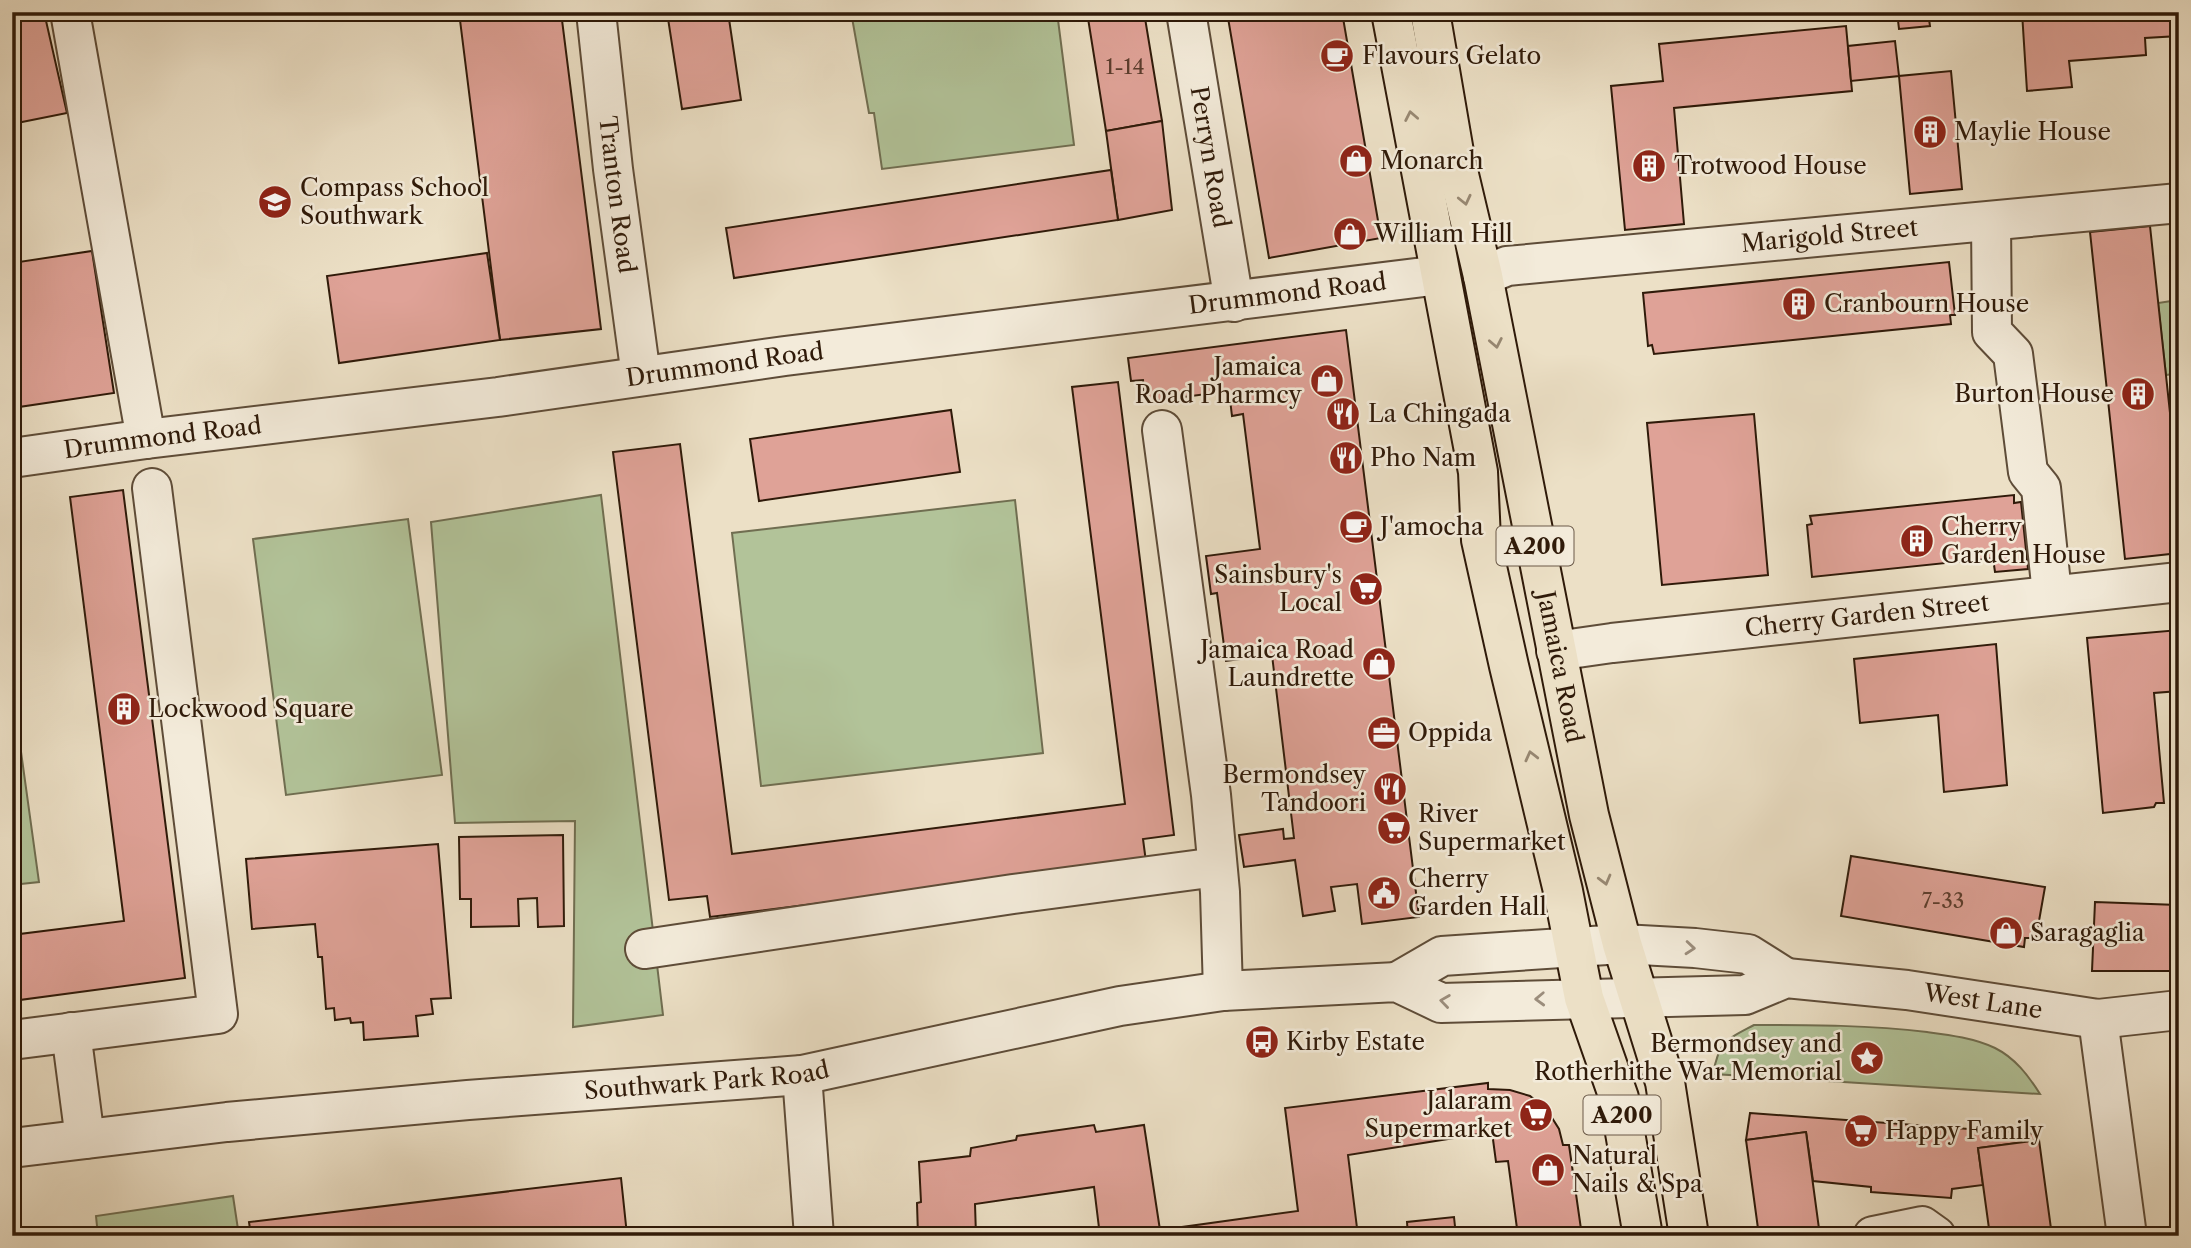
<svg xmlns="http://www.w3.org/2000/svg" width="2191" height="1248" font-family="'Libre Caslon Text',serif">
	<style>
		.green { fill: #b2c399; stroke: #706e51; stroke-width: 2 }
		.building { fill: #dfa297; stroke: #2f1a09; stroke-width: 2 }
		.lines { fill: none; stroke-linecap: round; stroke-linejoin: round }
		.minor-casing { stroke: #5e4c38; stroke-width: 42 }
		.major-casing { stroke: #2f1a09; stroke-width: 42 }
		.minor { stroke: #f3ebda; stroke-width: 38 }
		.major { stroke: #ece0c6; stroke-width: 38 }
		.oneway { stroke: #978771 }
		.oneway2 { stroke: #9b8d7c }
		.labels { text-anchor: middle; stroke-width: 5; stroke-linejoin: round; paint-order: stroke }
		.number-label { font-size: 21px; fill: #5b3c2c }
		.shield { fill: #f3ebda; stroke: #6a5948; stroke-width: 2 }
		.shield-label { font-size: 23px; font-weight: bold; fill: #2f1a09 }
		.poi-label { font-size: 24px; fill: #2f1a09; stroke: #f3ebda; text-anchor: start }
		.street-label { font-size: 24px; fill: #2f1a09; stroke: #f3ebda }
	</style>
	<rect width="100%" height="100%" fill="#ece0c6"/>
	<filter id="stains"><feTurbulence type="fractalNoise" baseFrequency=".00286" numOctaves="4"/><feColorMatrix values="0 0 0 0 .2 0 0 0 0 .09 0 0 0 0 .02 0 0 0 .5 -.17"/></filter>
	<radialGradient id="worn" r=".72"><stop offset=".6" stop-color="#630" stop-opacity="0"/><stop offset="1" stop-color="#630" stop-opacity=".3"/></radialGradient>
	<g class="green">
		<path d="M851,12H1057L1074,145L882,169L874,113H869Z"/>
		<path d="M2178,300L2179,373L2166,375L2158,303Z"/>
		<path d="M2179,406V480H2177L2169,407Z"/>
		<path d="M601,495L663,1015L573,1027L575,821L455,823L431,522Z"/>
		<path d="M1015,500L1043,753L761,786L732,533Z"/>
		<path d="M408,519L442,775L286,795L253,539Z"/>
		<path d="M18,730L39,882L12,885V731Z"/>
		<path d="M1754,1025C1812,1025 1870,1025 1927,1032C1950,1035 1974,1038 1995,1048C2015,1058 2028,1075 2040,1094L1713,1074C1719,1041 1726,1040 1754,1025Z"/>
		<path d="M233,1196L239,1236H98L96,1216Z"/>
	</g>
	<g class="building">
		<path d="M12,12H44L67,113L12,124Z"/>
		<path d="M459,12H561L601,329L500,340Z"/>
		<path d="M667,12H728L741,100L682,109Z"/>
		<path d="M1087,12H1144L1162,121L1106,131Z"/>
		<path d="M1227,12H1342L1381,238L1269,258Z"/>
		<path d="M1897,12H1928L1930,26L1899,29Z"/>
		<path d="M2022,12H2179V36L2145,38L2146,55L2069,61L2072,87L2027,91Z"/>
		<path d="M1846,26L1852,91L1674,108L1684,224L1625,230L1611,86L1663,81L1659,44Z"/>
		<path d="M1895,41L1899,76L1851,81L1848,46Z"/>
		<path d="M1951,71L1962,189L1910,194L1899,76Z"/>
		<path d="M1162,121L1172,210L1118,220L1106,131Z"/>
		<path d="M1111,170L1118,220L734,278L726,228Z"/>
		<path d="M2150,226L2179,497V553L2125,559L2090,232Z"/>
		<path d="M92,251L114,393L12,408V263Z"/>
		<path d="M487,253L500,340L339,363L327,276Z"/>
		<path d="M1949,262L1955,315H1950L1951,324L1654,354L1652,345L1648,346L1643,293Z"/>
		<path d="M1346,330L1419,917L1362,924L1357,884L1331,887L1335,911L1303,916L1295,860L1244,867L1239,835L1283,829L1284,839L1294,838L1272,655L1226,661L1217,593L1211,594L1206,556L1260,549L1243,414L1232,416L1229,391L1145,402L1143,380L1131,381L1128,358Z"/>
		<path d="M1118,382L1174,835L1143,839L1146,862L710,917L707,896L669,900L613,452L680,444L732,854L1125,804L1072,387Z"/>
		<path d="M951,410L960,472L759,501L750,439Z"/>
		<path d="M1754,414L1768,575L1662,585L1647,423Z"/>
		<path d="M123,490L185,978L12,1001V935L124,921L70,497Z"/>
		<path d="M2014,495V503L2021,502L2028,569L1995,572L1993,558L1812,577L1807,525L1812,524L1810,516Z"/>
		<path d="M2179,630V691L2154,693L2164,803H2156L2154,807L2103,813L2087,638Z"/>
		<path d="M1996,644L2007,785L1944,792L1938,715L1860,723L1854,659Z"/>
		<path d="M563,835L564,926L538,927L537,898L518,899L519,926L471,927V899H460L459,837Z"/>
		<path d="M438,844L451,998L431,999L433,1014L416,1016L418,1036L364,1040L363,1022L351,1023L350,1018L335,1020L334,1008L326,1009L322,957H318L315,924L252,929L246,859Z"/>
		<path d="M1851,856L2045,887L2036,938H2025L2024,947L1841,916Z"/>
		<path d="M2095,902L2178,905L2179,971H2092Z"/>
		<path d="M1488,1083V1089L1510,1090L1530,1096L1547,1110L1559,1129L1563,1145H1569L1582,1236H1518L1508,1161L1496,1162L1492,1132L1348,1155L1358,1236H1100L1094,1187L975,1204L976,1236H918L917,1203L921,1202L919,1162L970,1156L971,1148L1016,1140L1017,1136L1094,1125L1096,1132L1144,1125L1160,1230L1298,1211L1285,1108Z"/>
		<path d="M1750,1113L2039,1134V1140L1978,1148L1983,1185L1952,1189L1951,1198L1871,1192V1187L1813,1181L1806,1132L1746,1140Z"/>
		<path d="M1806,1132L1820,1236H1759L1746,1140Z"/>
		<path d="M2039,1140L2052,1236H1990L1978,1148Z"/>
		<path d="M621,1178L627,1235L666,1230V1236H251L249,1222Z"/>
		<path d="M1454,1217L1456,1236H1408L1407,1222Z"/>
	</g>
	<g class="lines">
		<g class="minor-casing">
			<g id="minor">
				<path d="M70,12L146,439"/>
				<path id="s1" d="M596,12L613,169L641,376"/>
				<path id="s2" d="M1186,12L1234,302"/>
				<path d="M1991,221L1992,332L2013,354L2028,472L2041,488L2052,594"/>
				<path id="s3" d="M1483,276L1507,266L2179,203"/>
				<path d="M1162,430L1211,795L1220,892L1223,991"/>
				<path id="s4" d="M12,458L146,439L498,397L785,356L1440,275"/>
				<path id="s5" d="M1556,651L1612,643L2179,582"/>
				<path d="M645,949L1013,894L1217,867"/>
				<path d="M1397,982L1442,956L1622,944L1695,948L1748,954L1786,978"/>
				<path d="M2098,1019L2127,1236"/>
				<path d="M71,1032L85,1139"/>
				<path d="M12,1040L218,1014L152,488"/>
				<path d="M802,1075L814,1236"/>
				<path id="s6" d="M12,1148L227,1122L468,1100L802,1075L1120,1006L1223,991L1397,982L1441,1003L1745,995L1786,978L1907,990L2098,1019L2179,1010"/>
				<path d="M1873,1236L1922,1226L1936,1236"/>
			</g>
		</g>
		<g class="major-casing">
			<g id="major">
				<path d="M1391,12L1478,472L1481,540L1509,666L1563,891L1584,998L1619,1098L1643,1236"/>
				<path id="s7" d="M1430,12L1455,158L1483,276L1589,815L1622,944L1665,1082L1689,1236"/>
			</g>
		</g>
		<use href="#minor" class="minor"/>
		<use href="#major" class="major"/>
	</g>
	<defs><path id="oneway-chevron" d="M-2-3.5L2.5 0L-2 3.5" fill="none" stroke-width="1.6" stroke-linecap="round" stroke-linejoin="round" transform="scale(1.75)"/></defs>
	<g class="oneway">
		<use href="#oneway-chevron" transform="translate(1411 116) rotate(-101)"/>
		<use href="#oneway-chevron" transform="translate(1465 200) rotate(77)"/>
		<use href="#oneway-chevron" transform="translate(1496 343) rotate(79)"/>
		<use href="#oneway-chevron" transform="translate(1531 756) rotate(-104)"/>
		<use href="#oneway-chevron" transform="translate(1605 880) rotate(75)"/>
	</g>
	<g class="oneway2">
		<use href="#oneway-chevron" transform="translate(1690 948) rotate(5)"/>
		<use href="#oneway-chevron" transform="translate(1540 999) rotate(178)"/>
		<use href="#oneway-chevron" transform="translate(1445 1001) rotate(-172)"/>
	</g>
	<defs>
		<g id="cafe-disc" transform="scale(1.75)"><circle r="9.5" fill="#8f2418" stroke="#f3ebda"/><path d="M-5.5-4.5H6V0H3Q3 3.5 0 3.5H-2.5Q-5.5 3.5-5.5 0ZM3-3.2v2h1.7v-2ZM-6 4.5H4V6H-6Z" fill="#fff"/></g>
		<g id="building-disc" transform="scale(1.75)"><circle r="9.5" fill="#8f2418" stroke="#f3ebda"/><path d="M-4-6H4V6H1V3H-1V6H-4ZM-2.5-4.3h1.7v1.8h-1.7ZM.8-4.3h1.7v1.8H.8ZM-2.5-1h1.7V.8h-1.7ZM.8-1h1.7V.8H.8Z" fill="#fff"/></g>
		<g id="shop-disc" transform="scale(1.75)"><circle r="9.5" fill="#8f2418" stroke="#f3ebda"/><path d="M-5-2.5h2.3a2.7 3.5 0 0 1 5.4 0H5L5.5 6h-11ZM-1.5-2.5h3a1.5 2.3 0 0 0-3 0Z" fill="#fff"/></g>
		<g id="university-disc" transform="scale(1.75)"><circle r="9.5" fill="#8f2418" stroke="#f3ebda"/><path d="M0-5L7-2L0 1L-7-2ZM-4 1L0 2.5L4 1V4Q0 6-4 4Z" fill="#fff"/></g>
		<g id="restaurant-disc" transform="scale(1.75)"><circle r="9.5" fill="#8f2418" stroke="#f3ebda"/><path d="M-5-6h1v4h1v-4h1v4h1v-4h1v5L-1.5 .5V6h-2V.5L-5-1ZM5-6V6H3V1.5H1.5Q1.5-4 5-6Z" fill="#fff"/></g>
		<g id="supermarket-disc" transform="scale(1.75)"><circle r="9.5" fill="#8f2418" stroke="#f3ebda"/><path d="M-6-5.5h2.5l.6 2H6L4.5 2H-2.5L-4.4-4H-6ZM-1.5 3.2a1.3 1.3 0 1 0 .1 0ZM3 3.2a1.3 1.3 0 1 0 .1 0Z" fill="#fff"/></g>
		<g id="office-disc" transform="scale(1.75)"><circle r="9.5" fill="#8f2418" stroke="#f3ebda"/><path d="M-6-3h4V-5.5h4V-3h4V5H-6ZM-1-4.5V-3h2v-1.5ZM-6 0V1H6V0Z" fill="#fff"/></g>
		<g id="civic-disc" transform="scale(1.75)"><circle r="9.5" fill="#8f2418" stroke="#f3ebda"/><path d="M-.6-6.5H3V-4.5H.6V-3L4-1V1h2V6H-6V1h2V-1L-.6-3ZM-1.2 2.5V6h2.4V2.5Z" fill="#fff"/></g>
		<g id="bus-disc" transform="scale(1.75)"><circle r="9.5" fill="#8f2418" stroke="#f3ebda"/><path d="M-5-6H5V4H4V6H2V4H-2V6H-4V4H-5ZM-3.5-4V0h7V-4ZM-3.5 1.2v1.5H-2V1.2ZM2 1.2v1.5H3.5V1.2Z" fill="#fff"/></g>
		<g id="sight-disc" transform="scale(1.75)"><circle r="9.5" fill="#8f2418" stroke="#f3ebda"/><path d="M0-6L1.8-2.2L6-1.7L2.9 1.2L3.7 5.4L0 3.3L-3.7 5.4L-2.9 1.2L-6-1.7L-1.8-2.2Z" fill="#fff"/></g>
	</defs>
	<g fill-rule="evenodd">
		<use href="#cafe-disc" x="1337" y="56"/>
		<use href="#building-disc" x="1930" y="132"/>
		<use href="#shop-disc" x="1356" y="161"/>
		<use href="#building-disc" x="1649" y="166"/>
		<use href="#university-disc" x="275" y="202"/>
		<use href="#shop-disc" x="1350" y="234"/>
		<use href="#building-disc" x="1799" y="304"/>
		<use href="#shop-disc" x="1327" y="381"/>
		<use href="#building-disc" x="2138" y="394"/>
		<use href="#restaurant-disc" x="1343" y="414"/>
		<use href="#restaurant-disc" x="1346" y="458"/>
		<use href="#cafe-disc" x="1356" y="527"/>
		<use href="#building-disc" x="1917" y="541"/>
		<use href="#supermarket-disc" x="1366" y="589"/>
		<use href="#shop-disc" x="1379" y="664"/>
		<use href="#building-disc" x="124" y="709"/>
		<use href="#office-disc" x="1384" y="733"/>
		<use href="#restaurant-disc" x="1390" y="789"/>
		<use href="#supermarket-disc" x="1394" y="828"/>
		<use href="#civic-disc" x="1384" y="893"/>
		<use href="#shop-disc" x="2006" y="933"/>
		<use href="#bus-disc" x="1262" y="1042"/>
		<use href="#sight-disc" x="1867" y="1058"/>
		<use href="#supermarket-disc" x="1536" y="1115"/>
		<use href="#supermarket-disc" x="1861" y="1131"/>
		<use href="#shop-disc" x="1548" y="1170"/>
	</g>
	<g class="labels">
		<g class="number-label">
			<text x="1125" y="74">1-14</text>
			<text x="1943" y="908">7-33</text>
		</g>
		<g class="shield">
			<rect x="1496.5" y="526.5" width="77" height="39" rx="5"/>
			<rect x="1583.5" y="1095.5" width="77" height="39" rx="5"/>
		</g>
		<g class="shield-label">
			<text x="1535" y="554">A200</text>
			<text x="1622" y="1123">A200</text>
		</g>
		<g class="poi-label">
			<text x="1362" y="64">Flavours Gelato</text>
			<text x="1954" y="140">Maylie House</text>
			<text x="1380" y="169">Monarch</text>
			<text x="1674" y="174">Trotwood House</text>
			<text x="300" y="196">Compass School<tspan x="300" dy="28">Southwark</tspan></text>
			<text x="1374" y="242">William Hill</text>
			<text x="1824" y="312">Cranbourn House</text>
			<text x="1302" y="375" text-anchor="end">Jamaica<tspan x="1302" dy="28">Road Pharmcy</tspan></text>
			<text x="2114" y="402" text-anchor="end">Burton House</text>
			<text x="1368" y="422">La Chingada</text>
			<text x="1370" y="466">Pho Nam</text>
			<text x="1380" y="535">J'amocha</text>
			<text x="1941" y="535">Cherry<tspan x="1941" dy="28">Garden House</tspan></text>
			<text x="1342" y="583" text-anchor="end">Sainsbury's<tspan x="1342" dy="28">Local</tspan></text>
			<text x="1354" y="658" text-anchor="end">Jamaica Road<tspan x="1354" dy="28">Laundrette</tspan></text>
			<text x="148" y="717">Lockwood Square</text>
			<text x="1408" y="741">Oppida</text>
			<text x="1366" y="783" text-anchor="end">Bermondsey<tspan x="1366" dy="28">Tandoori</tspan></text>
			<text x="1418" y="822">River<tspan x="1418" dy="28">Supermarket</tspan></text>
			<text x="1408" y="887">Cherry<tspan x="1408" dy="28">Garden Hall</tspan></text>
			<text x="2030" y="941">Saragaglia</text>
			<text x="1286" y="1050">Kirby Estate</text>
			<text x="1842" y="1052" text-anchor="end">Bermondsey and<tspan x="1842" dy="28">Rotherhithe War Memorial</tspan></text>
			<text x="1512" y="1109" text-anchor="end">Jalaram<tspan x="1512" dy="28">Supermarket</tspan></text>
			<text x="1885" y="1139">Happy Family</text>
			<text x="1572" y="1164">Natural<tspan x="1572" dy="28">Nails &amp; Spa</tspan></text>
		</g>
		<g class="street-label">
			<text dy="8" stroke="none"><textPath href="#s2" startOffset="147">Perryn Road</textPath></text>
			<text dy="8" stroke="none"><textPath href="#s1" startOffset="184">Tranton Road</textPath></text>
			<text dy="8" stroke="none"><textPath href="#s3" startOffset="350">Marigold Street</textPath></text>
			<text dy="8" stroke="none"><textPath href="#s4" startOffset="1286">Drummond Road</textPath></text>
			<text dy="8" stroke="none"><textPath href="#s4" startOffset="719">Drummond Road</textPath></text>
			<text dy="8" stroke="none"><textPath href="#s4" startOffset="152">Drummond Road</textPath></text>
			<text dy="8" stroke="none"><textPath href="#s5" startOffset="313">Cherry Garden Street</textPath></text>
			<text dy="8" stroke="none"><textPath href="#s7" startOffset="668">Jamaica Road</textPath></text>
			<text dy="8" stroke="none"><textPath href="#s6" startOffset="1993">West Lane</textPath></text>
			<text dy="8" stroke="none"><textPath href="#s6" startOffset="698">Southwark Park Road</textPath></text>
		</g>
	</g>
	<rect width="2191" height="1248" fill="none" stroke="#ece0c6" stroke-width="42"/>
	<rect x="14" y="14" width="2163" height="1220" fill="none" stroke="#2f1a09" stroke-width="3.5"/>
	<rect x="21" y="21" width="2149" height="1206" fill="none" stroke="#2f1a09" stroke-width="2"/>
	<rect width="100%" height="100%" filter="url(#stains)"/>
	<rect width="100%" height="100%" fill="url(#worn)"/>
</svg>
